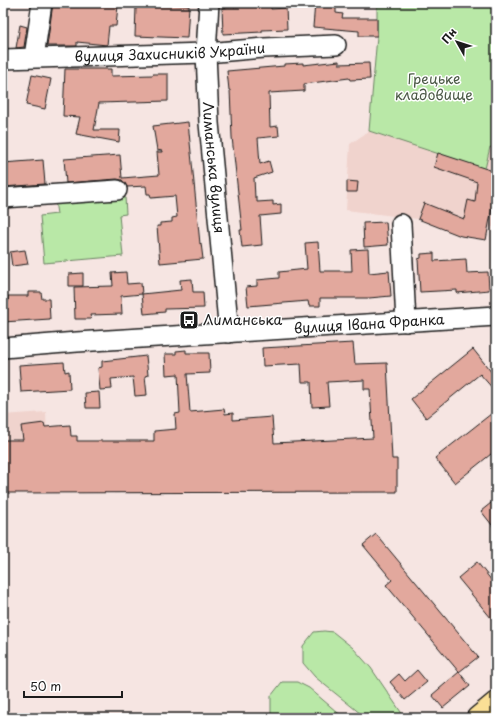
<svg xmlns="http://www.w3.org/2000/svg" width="499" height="721" font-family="'Playpen Sans',sans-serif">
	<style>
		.built { fill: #f0d3cd }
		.green { fill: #b9e8a7; stroke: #6a8262 }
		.building { fill: #e2a89d; stroke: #1c1c1c }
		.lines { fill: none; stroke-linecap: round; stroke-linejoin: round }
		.minor-casing { stroke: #1c1c1c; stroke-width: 22 }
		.major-casing { stroke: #1c1c1c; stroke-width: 25 }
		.minor { stroke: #fff; stroke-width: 19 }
		.major { stroke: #fbdf96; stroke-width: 22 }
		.labels { text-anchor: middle; stroke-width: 3; stroke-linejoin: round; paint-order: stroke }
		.street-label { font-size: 14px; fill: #1c1c1c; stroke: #fff }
		.park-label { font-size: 14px; fill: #4b5946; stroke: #fff }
		.poi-label { font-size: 14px; fill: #1c1c1c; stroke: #fff; text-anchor: start }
	</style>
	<rect width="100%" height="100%" fill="#f6e5e2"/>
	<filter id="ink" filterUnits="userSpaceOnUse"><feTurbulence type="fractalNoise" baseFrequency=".025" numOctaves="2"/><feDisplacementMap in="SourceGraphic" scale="8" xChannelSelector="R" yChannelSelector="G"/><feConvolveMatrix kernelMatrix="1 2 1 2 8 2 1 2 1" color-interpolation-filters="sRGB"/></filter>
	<g filter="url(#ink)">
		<g class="built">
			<path d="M369,131L485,168L490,146L496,149V226L488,228L486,240L461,236L418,219L346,210L350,144Z"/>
			<path d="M46,412L48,460H3V415Z"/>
		</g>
		<g class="green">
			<path d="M377,3H496V149L490,147L485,169L369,131L377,36Z"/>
			<path d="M125,197L126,214L119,215L123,256L44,263L40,216L57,214L55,201Z"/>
			<path d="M324,631L333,632L353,648L371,668L405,718H366L315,677L303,663V646L314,632Z"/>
			<path d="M282,682H297L309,688L344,718H275L271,714V696Z"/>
		</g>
		<g class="building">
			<path d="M53,3H100L118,5L116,26H109L107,45L77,42V46H47Z"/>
			<path d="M152,3L189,6L187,38L135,36L136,7H137L138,4L152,6Z"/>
			<path d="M315,3H336V13L343,14L342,18H377V36H359V31L313,27Z"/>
			<path d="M271,4V9L286,8L287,29L262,30V32L223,34L222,8Z"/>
			<path d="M20,25L27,27L24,47L16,48Z"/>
			<path d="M339,61V64L369,63L370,79L350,80L349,78L304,84V91L269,93L270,127L278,126L279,136L258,138L260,164L269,161L272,172L254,178L255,198H257V202L273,201V205L281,204V214L260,216L262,245L242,247L240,230H242L232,137L230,90H229L227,71L284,66V64L303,63V65Z"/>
			<path d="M65,69H111V76L153,75V74H168V101L99,103L94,130H120L119,142L76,134L80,117L63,116Z"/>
			<path d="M32,75L51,79L45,109L26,105Z"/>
			<path d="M188,122L200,244L201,243L203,259L160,263L157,226H160V223L172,222V218L177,217L175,196L151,198L150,194H147L146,186L127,187L122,180L117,179L66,183L64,159L120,155L122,178L159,175L157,152H162V151L157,150L153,126Z"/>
			<path d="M438,153L496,172L492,208L486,240L461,236L418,219L424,203L464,219L468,200L475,202L477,182L434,167Z"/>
			<path d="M43,160L45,184L3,187V163Z"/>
			<path d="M347,181L358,182L357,192H347Z"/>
			<path d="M386,222L388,245L364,247L363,223Z"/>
			<path d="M318,242L320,271H352L351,250L368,249L369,273L389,271L391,296L369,298H320V306H309L308,301L248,306L246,287L257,286V280L279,278V272L307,269L305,243Z"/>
			<path d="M25,250L28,264L12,266L10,252Z"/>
			<path d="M434,253V261L466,259L467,273L488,272L489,290L457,293V290L420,292L418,259L421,258V254Z"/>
			<path d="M126,272L127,284L141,283L142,294L121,296L122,314L90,315L91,319H75L74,287L113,286L112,273Z"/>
			<path d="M83,273V286H69V274Z"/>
			<path d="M192,279L193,292H203L204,308L165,309V312L144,314L142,294L181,290L180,280Z"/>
			<path d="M28,292H41L42,299H49L50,319L3,322V302H8V296H28Z"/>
			<path d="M353,343L355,364L387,363L392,459H397V492L3,493V440H23L21,426L44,423L45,427L70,425L71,436H77V441H154V431L176,429L175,414L180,413L178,374L166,375L165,354H176V351L186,350V353H209L210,373L187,374L190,412L224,409L225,414L233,413V420L272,417L274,443L373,438L370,389H364V380L327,382L329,406L312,407L311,382H302L301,364L263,366L262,348Z"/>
			<path d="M473,349L496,378V390L495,391L480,374L426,418L411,399Z"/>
			<path d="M146,356L148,375L145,376L147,395L135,396L133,377L111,379L112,389L100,390L98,368L102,367V361Z"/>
			<path d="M64,362L65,372L69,371L70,389L21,392L19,365Z"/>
			<path d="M99,392L100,408H86L85,393Z"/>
			<path d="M496,410V450L455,483L435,458Z"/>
			<path d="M496,499V530L481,511Z"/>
			<path d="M376,534L478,657L459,672L386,585L392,580L363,545Z"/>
			<path d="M477,562L496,586V624L458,578Z"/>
			<path d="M417,670L427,682L405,700L390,682L399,674L405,681Z"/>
			<path d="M459,672L470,686L443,708L432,695Z"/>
		</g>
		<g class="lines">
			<g class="minor-casing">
				<g id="minor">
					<path id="s1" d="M209,3L206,53L209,123L229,333"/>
					<path d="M34,57L42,3"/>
					<path id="s2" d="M3,59L206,53L264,48L336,45"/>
					<path d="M3,198L117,190"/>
					<path d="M401,224L406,322"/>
					<path id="s3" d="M3,348L77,342L496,316"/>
				</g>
			</g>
			<g class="major-casing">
				<path id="major" d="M478,718L496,703"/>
			</g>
			<use href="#minor" class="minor"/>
			<use href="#major" class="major"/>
		</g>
	</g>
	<defs>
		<g id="bus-square" transform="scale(1)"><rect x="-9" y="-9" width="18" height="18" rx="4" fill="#1c1c1c" stroke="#fff"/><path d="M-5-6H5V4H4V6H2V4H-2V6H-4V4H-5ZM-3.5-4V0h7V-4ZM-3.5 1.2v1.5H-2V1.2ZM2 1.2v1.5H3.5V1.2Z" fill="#fff"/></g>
	</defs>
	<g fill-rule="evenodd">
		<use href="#bus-square" x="189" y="320"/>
	</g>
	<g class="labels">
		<g class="street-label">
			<text dy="5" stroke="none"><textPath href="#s2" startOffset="167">вулиця Захисників України</textPath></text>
			<text dy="5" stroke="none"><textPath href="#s1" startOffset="165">Лиманська вулиця</textPath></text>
			<text dy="5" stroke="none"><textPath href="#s3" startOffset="367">вулиця Івана Франка</textPath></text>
		</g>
		<g class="park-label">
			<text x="434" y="84">Грецьке<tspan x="434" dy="16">кладовище</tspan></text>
		</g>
		<g class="poi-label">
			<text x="203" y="325">Лиманська</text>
		</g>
	</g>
	<rect width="499" height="721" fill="none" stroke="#fff" stroke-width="16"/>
	<rect x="8" y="8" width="483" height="705" fill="none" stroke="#1c1c1c" stroke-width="1.5" filter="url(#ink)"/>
	<g transform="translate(457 42) rotate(309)" stroke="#ffffff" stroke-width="3" paint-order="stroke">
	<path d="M0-3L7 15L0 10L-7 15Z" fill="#1c1c1c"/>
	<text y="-6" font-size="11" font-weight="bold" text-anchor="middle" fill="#1c1c1c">Пн</text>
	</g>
	<path d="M24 691v6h98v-6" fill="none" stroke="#1c1c1c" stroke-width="2"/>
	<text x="30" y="691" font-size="12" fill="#1c1c1c" stroke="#ffffff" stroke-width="3" paint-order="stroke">50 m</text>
</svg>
